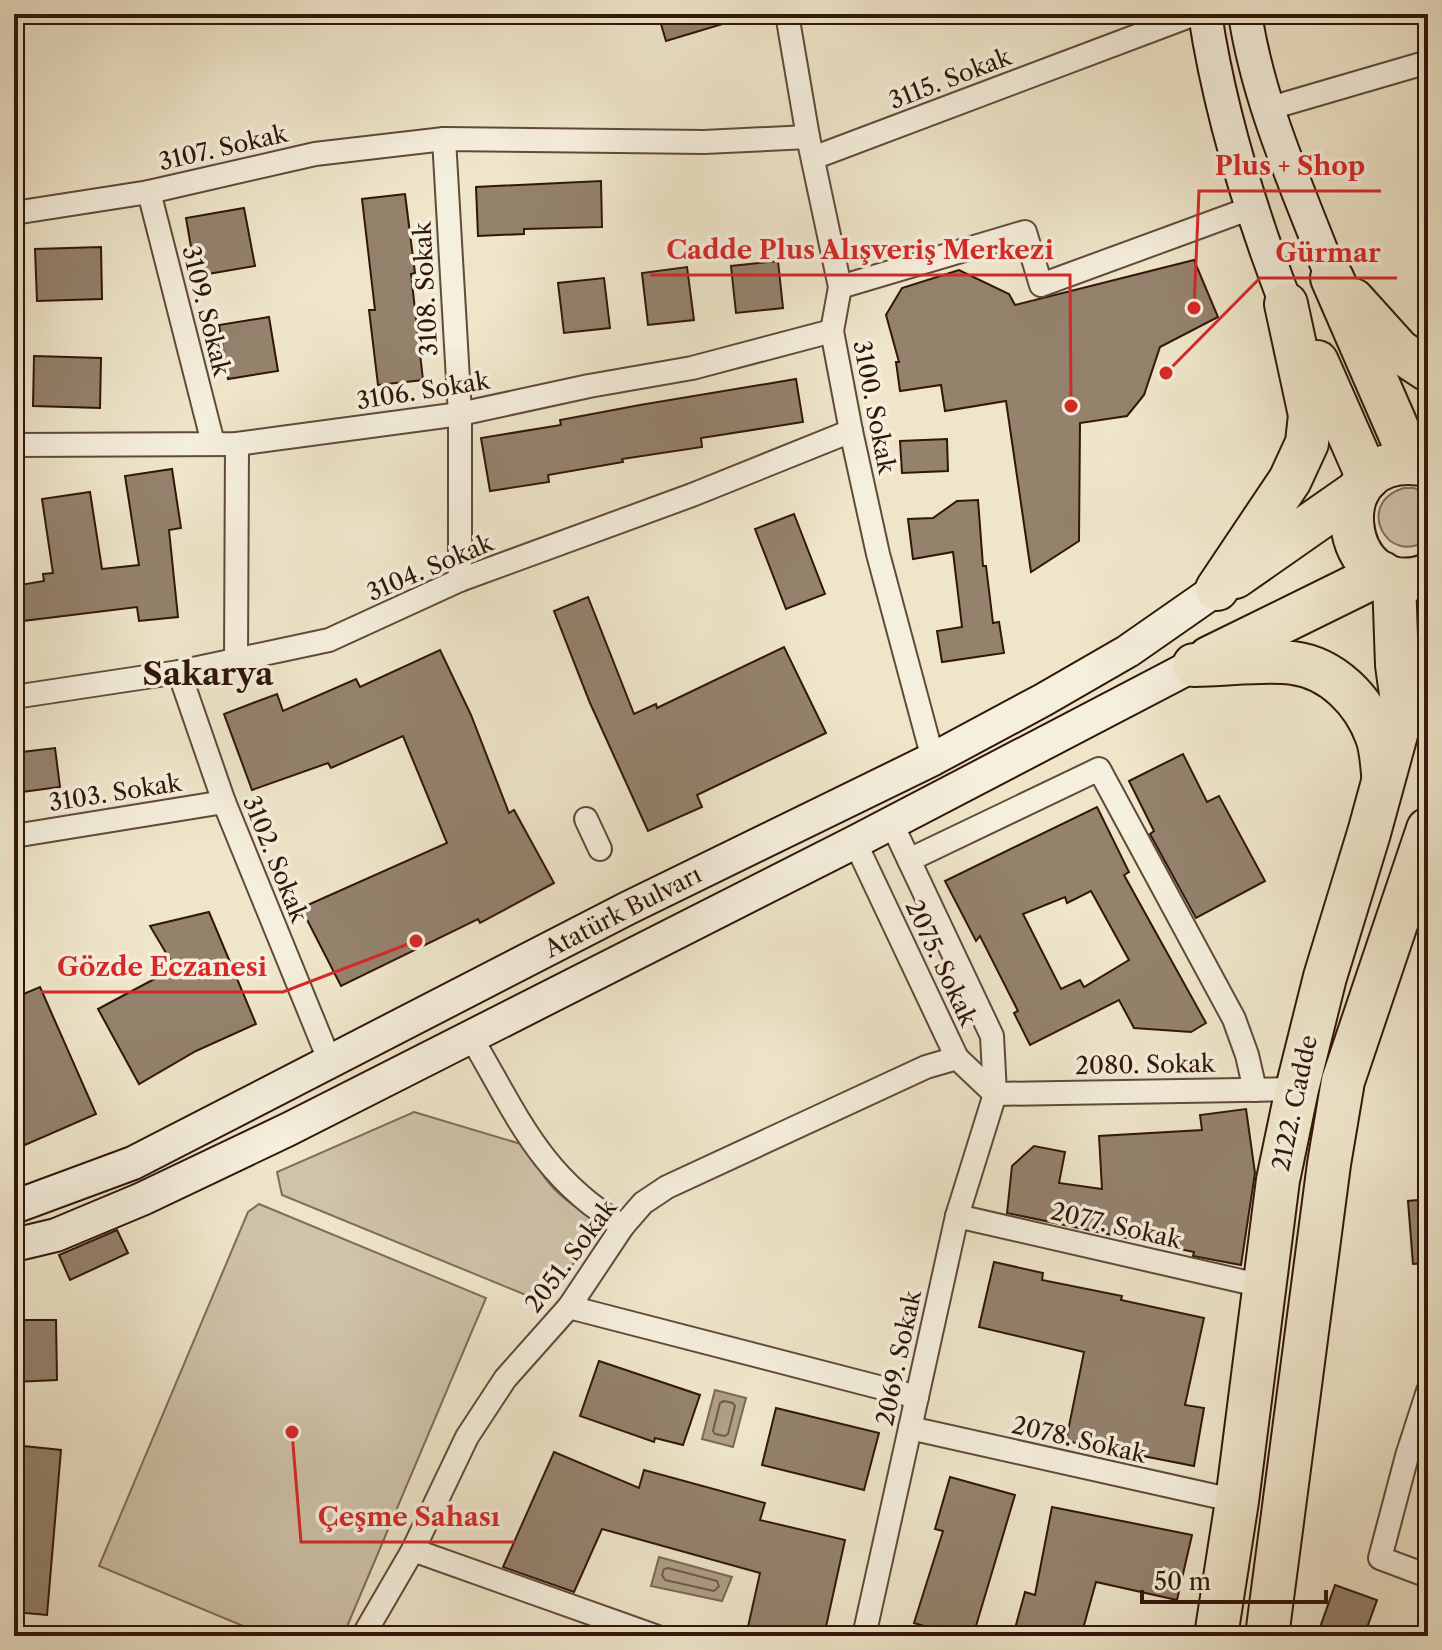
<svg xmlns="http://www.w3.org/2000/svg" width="1442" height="1650" font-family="'Libre Caslon Text',serif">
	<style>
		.green { fill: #cfc3a9; stroke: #806c59; stroke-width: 2 }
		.water { fill: #ae9f88; stroke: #7c6855; stroke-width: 2 }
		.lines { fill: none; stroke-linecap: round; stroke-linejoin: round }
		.shore { stroke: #705a48; stroke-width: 2 }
		.building { fill: #94826d; stroke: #311609; stroke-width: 2; fill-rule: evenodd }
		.street-casing { stroke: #604a39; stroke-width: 26 }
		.secondary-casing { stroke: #311609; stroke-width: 36 }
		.highway-casing { stroke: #311609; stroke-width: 46 }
		.street { stroke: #f5efdd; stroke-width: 22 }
		.secondary { stroke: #f5efdd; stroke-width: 32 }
		.highway { stroke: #efe6ca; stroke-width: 42 }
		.labels { text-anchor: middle; stroke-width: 7; stroke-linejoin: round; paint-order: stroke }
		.street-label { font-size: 24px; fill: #311609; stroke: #f5efdd }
		.district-label { font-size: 32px; font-weight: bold; fill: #311609; stroke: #f5efdd }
		.leader { fill: none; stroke: #d62828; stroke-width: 3 }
		.callout-dot { fill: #d62828; stroke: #f5efdd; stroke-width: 3 }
		.callout-label { font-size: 26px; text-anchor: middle; font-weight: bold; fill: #d62828; stroke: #f5efdd; stroke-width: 7; stroke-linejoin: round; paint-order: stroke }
	</style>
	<rect width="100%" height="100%" fill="#efe6ca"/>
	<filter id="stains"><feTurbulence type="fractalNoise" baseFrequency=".0025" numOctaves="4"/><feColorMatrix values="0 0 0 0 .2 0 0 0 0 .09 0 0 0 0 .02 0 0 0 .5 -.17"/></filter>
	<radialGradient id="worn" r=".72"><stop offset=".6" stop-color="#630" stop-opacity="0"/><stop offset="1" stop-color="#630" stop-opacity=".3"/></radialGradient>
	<g class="green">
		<path d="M1404,488H1414L1428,496V539C1388,569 1353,503 1404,488Z"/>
		<path d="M414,1112L531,1147C540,1186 572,1206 604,1225L543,1302L282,1195L277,1172Z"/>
		<path d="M259,1204L486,1298L343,1636H267L99,1566L248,1212Z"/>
	</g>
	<g class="water">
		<path d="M715,1390L746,1398L733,1447L702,1439Z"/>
		<path d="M659,1557L732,1577L722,1601L651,1586Z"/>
	</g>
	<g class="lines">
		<g class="shore">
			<path d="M724,1401L733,1403L735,1406L728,1434L725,1436L715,1434L713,1431L720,1403Z"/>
			<path d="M668,1568L717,1581L719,1586L714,1591L665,1580L662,1575L664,1569Z"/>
		</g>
	</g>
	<g class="building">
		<path d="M658,14H738L739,19L666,41Z"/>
		<path d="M601,181L602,227L524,229V234L478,236L476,187Z"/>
		<path d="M405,194L415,273L411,274L423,380L378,385L369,310H375L362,199Z"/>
		<path d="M244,208L255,266L196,276L186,218Z"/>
		<path d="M101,247L102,299L37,301L35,249Z"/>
		<path d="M1194,260L1218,317L1160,347L1144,395L1127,416L1080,423L1079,541L1031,572L1006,401L945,411L941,385L900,391L896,362H899L886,315L902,288L959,270L1009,294L1015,305Z"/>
		<path d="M778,261L783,308L736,313L731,266Z"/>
		<path d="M687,267L694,320L648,325L642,273Z"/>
		<path d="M604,278L610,328L564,333L558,283Z"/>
		<path d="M269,317L278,371L228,379L219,325Z"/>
		<path d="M34,356L101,358L100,408L33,406Z"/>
		<path d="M796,379L803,422L701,438L702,447L622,459L623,462L548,475L549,482L490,491L481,438L561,425L560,420L640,405Z"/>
		<path d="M947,439L948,471L902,473L900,441Z"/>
		<path d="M172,469L181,528L169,530L178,617L139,621L137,607L14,622V586L44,581L43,574L53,573L42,499L90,492L102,569L139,565L125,476Z"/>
		<path d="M978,500L983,566H986L993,623L999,622L1004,653L942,662L937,631L962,627L953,552L913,559L908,519L933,518L957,501Z"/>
		<path d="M794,514L825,594L786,609L755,529Z"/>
		<path d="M588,597L634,714L656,704L657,708L784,647L826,733L697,795L702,807L648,831L590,703L554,611Z"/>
		<path d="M440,650L471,715L509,813L514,810L554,883L480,923L478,919L341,986L301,908L447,843L403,736L331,768L328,763L252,790L224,714L277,694L283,711L356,679L360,687Z"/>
		<path d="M55,748L60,787L14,793V753Z"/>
		<path d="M1183,754L1207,802L1219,796L1265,881L1196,918L1150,834L1154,831L1129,781Z"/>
		<path d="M1097,807L1129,872L1124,875L1206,1023L1191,1032L1134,1028L1119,1000L1030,1045L1014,1013L1018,1011L980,936L976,941L945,881ZM1091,891L1129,960L1084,987L1080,980L1061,989L1023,914L1065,897L1067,903Z"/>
		<path d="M209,912L256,1024L196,1051L139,1084L98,1009L175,968L150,926Z"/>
		<path d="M40,987L96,1114L25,1145L14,1120V998Z"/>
		<path d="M1246,1109L1255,1173L1241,1265L1193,1256L1194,1252L1007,1213L1012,1166L1034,1146L1065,1152L1059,1183L1102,1189L1099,1136L1202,1130L1200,1115Z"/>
		<path d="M1428,1199V1263L1413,1264L1408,1201Z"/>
		<path d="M117,1230L128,1253L70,1280L59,1255Z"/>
		<path d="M994,1262L1043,1273L1042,1280L1122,1296L1121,1300L1204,1318L1185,1405L1204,1408L1194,1466L1066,1441L1084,1352L979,1327Z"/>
		<path d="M22,1320H56L57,1380L14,1382V1357H23Z"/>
		<path d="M599,1361L700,1395L683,1445L655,1438L654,1442L580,1416Z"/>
		<path d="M776,1408L879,1433L864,1490L762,1465Z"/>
		<path d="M14,1445L61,1450L47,1615L14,1612Z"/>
		<path d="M554,1452L639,1488L644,1470L765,1503L760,1520L845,1540L824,1636H746L760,1573L602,1529L574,1592L503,1567Z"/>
		<path d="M950,1477L1015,1495L973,1636H957L914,1623L943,1531L935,1529Z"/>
		<path d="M1052,1507L1192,1535L1177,1600L1096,1582L1081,1636H1013L1025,1592L1035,1595Z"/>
		<path d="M1335,1585L1377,1600L1364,1636H1317Z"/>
	</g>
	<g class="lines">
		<g class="street-casing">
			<g id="street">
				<path d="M787,14L808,137L840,287L832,331L851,431L878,554L933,759"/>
				<path d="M1267,109L1428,62"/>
				<path d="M444,139L460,414V580"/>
				<path d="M813,158L1195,14"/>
				<path d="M149,192L213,443"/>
				<path d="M14,213L149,192L315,154L444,139L704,142L808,137"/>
				<path d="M840,287L1025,232L1041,285L1251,208"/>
				<path d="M14,445L237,444L460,414L589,386L692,368L832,331"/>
				<path d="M236,662L237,444"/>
				<path d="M179,672L224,802L330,1062"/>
				<path d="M14,697L179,672L329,640L460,580L692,495L851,431"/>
				<path d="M586,819L600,849"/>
				<path d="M14,836L224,802"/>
				<path d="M855,842L957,1058L995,1094"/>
				<path d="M909,860L1099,769L1234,1019L1247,1055L1255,1090"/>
				<path d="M471,1037C517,1115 541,1178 623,1226"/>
				<path d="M995,1094L1297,1089"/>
				<path d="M957,1216L1263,1286"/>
				<path d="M569,1307L917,1397"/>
				<path d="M1428,1391L1407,1456L1380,1558L1428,1576"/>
				<path d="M910,1428L1237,1501"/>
				<path d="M413,1550L655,1636"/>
				<path d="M363,1636L413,1550L467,1437L505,1379L569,1307L623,1226L643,1203L667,1187L926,1067L957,1058"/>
				<path d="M864,1636L957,1216L995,1094L992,1036L891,822"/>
			</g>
		</g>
		<g class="secondary-casing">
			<g id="secondary">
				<path d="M1205,14C1220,114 1250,210 1286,304"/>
				<path d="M1245,14C1259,106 1299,191 1332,278"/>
				<path d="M14,1207L133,1163L628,908L933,759L1043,700L1128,651L1217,589"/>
				<path d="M14,1245L56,1235L142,1199L289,1129L855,842L1194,665"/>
			</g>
		</g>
		<g class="highway-casing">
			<g id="highway">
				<path d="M1332,278L1412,462"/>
				<path d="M1353,300L1399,351L1428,370"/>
				<path d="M1317,362L1368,478"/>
				<path d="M1428,465C1315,443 1339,609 1428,575"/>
				<path d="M1235,577L1358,491"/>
				<path d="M1217,589L1290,480L1307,443L1310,415L1286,304"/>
				<path d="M1209,658L1382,573"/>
				<path d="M1194,665C1225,665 1264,659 1293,663C1332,668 1364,700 1377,737C1381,748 1382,762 1383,774"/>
				<path d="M1216,1636L1237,1501L1278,1180L1297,1089L1325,977L1369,833L1403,709L1397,665L1394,579"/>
				<path d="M1267,1636L1329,1164L1343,1081L1428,829"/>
			</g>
		</g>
		<use href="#street" class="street"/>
		<use href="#secondary" class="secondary"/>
		<use href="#highway" class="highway"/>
	</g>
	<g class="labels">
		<g class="street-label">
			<text transform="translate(950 79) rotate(-21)" y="8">3115. Sokak</text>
			<text transform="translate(223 148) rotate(-13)" y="8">3107. Sokak</text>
			<text transform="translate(426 289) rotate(-93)" y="8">3108. Sokak</text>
			<text transform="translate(206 311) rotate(76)" y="8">3109. Sokak</text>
			<text transform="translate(423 391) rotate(-9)" y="8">3106. Sokak</text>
			<text transform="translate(874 407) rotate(79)" y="8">3100. Sokak</text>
			<text transform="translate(430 568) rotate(-23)" y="8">3104. Sokak</text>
			<text transform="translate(115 793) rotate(-9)" y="8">3103. Sokak</text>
			<text transform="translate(275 859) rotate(68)" y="8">3102. Sokak</text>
			<text transform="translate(623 912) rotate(-27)" y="8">Atatürk Bulvarı</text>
			<text transform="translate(941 963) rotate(65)" y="8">2075. Sokak</text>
			<text transform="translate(1145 1065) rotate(-1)" y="8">2080. Sokak</text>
			<text transform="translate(1295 1103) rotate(-78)" y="8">2122. Cadde</text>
			<text transform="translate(1116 1226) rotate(13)" y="8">2077. Sokak</text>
			<text transform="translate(571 1256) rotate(-53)" y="8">2051. Sokak</text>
			<text transform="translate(899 1358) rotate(-78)" y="8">2069. Sokak</text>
			<text transform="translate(1079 1440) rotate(13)" y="8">2078. Sokak</text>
		</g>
		<g class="district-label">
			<text x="208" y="685">Sakarya</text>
		</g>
	</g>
	<path class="leader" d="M1194 308L1199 191H1381M1071 406L1070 275H650M1166 373L1260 278H1397M416 941L283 992H41M292 1432L301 1542H516"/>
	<g class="callout-dot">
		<circle cx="1194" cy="308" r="8"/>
		<circle cx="1071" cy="406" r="8"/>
		<circle cx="1166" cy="373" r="8"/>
		<circle cx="416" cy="941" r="8"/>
		<circle cx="292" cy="1432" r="8"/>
	</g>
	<g class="callout-label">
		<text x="1290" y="175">Plus + Shop</text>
		<text x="860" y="259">Cadde Plus Alışveriş Merkezi</text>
		<text x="1328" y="262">Gürmar</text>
		<text x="162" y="976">Gözde Eczanesi</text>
		<text x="409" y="1526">Çeşme Sahası</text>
	</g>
	<rect width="1442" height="1650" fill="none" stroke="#efe6ca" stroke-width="48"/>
	<rect x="16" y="16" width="1410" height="1618" fill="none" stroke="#311609" stroke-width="4"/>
	<rect x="24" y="24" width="1394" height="1602" fill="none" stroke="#311609" stroke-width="2"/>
	<path d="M1142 1590v12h184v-12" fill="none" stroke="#311609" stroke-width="4"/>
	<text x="1154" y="1590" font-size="24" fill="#311609" stroke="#f5efdd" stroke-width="6" paint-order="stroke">50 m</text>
	<rect width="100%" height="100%" filter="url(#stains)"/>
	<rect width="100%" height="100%" fill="url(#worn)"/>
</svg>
